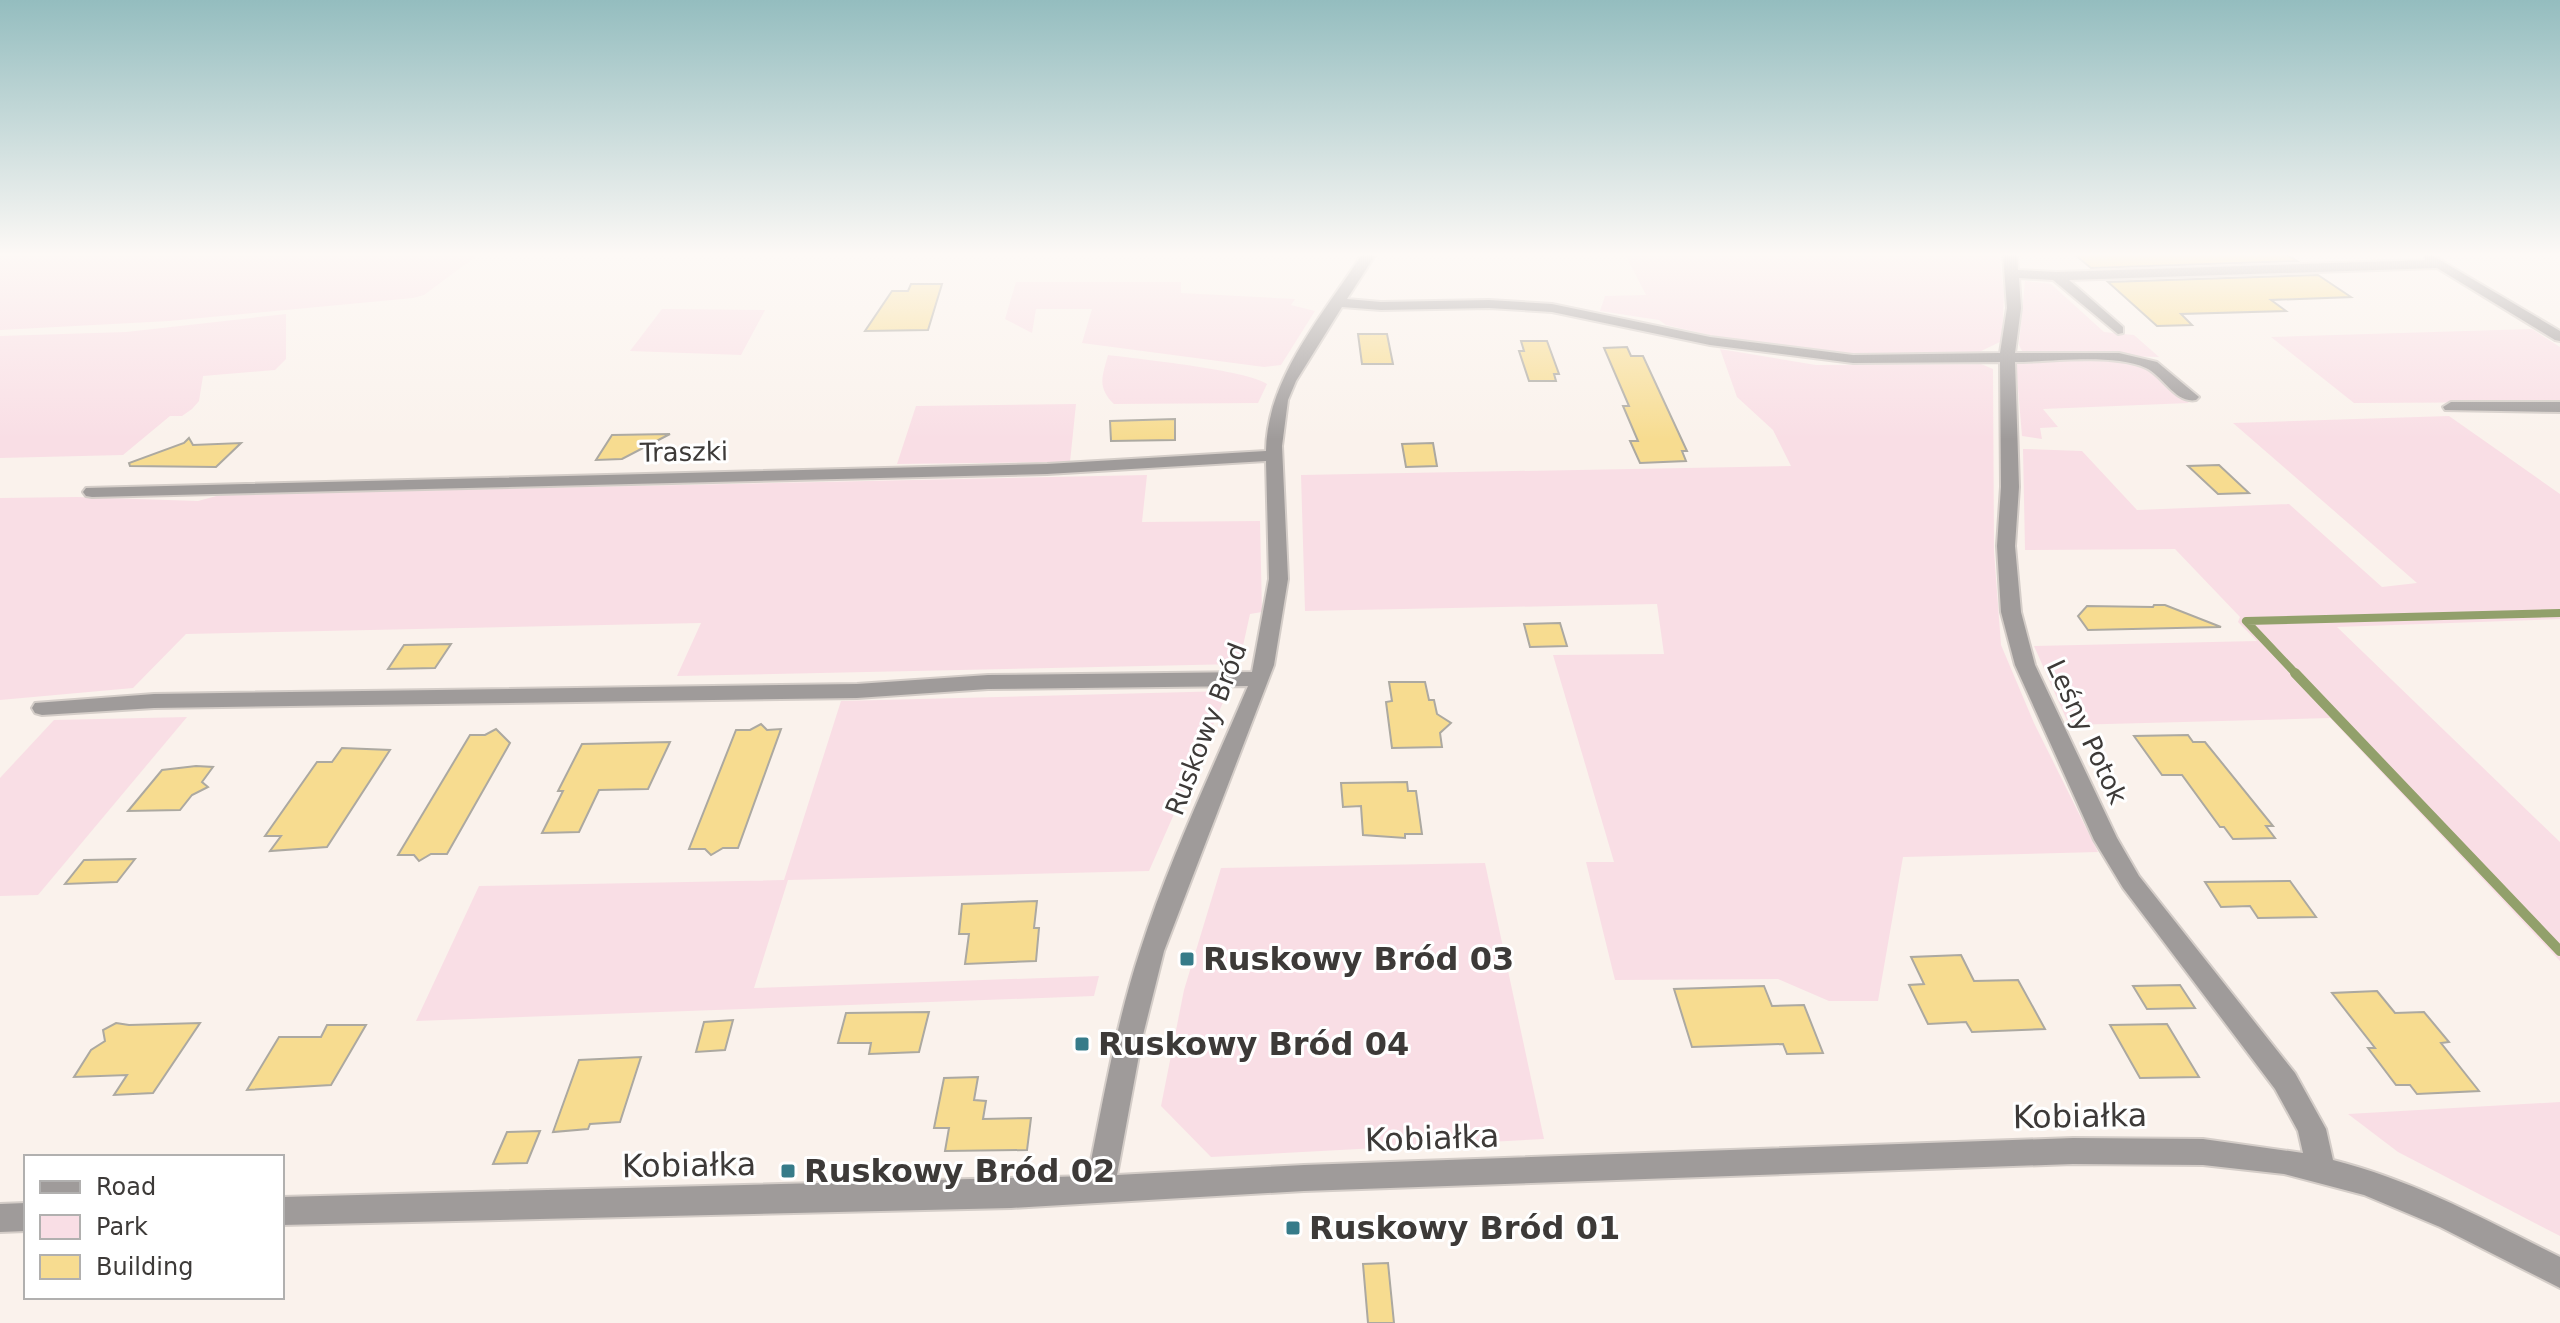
<svg xmlns="http://www.w3.org/2000/svg" width="2560" height="1323" font-family="'DejaVu Sans',sans-serif">
	<style>
		.green { fill: #f9dee5 }
		.lines { fill: none; stroke-linecap: round; stroke-linejoin: round }
		.stream-far1 { stroke: #92a06b; stroke-width: 8 }
		.stream { stroke: #92a06b; stroke-width: 10 }
		.building { fill: #f7dc90; stroke: #aca9a1; stroke-width: 2 }
		.minor-casing { stroke: #d4cdc8; stroke-width: 4 }
		.minor { fill: #9f9b9a; fill-rule: evenodd }
		.poi-dot { fill: #367b89; stroke: #fff; stroke-width: 3 }
		.labels { text-anchor: middle; stroke-width: 6; stroke-linejoin: round; paint-order: stroke }
		.street-label { font-size: 26px; fill: #3d3a38; stroke: #fff }
		.near-poi-label { font-size: 32px; font-weight: bold; fill: #3d3a38; stroke: #fff; text-anchor: start }
		.near-street-label { font-size: 32px; fill: #3d3a38; stroke: #fff }
	</style>
	<rect width="100%" height="100%" fill="#faf2ec"/>
	<g class="green">
		<path d="M0,254H488H479L424,295L413,298L169,321L0,330Z"/>
		<path d="M1625,254H1999L2004,294L2002,341L1975,354L1914,356L1819,352L1718,337L1666,325L1659,320L1600,311L1605,296L1646,295Z"/>
		<path d="M2025,281L2051,284L2104,332L2134,335L2159,357L2023,353L2019,345Z"/>
		<path d="M1016,282H1181V293L1295,299L1291,305L1315,311L1281,365L1264,367L1082,343L1092,309H1036L1032,333L1005,319Z"/>
		<path d="M662,309L765,310L741,355L630,351Z"/>
		<path d="M286,314V359L275,370L203,376L199,401L192,409L182,416H170L123,455L0,458V336L126,332Z"/>
		<path d="M2532,329L2560,347V402L2354,403L2271,337Z"/>
		<path d="M1720,349L1816,365L1981,364L1993,369L1994,551L2001,645L2034,723L2098,852L1903,857L1878,1001H1829L1778,979L1615,980L1586,862H1614L1553,655L1664,654L1657,604L1305,611L1301,475L1791,466L1773,430L1737,397Z"/>
		<path d="M1108,355C1138,359 1248,370 1267,384L1258,403L1114,404C1097,387 1102,377 1108,355Z"/>
		<path d="M2022,359H2118L2152,369L2189,403L2043,409L2058,427L2040,428L2042,439L2022,436L2016,364Z"/>
		<path d="M1076,404L1070,462L897,464L916,406Z"/>
		<path d="M2449,416L2560,494V619L2337,627L2560,842V961L2330,718L2069,725L2034,646L2257,641L2238,622L2240,617L2175,549L2025,550L2023,449L2082,451L2137,510L2289,504L2382,587L2417,583L2233,423Z"/>
		<path d="M1147,475L1142,522L1260,521L1262,612L1250,614L1239,664L677,676L701,623L186,634L133,688L0,700V498L77,497L198,501L220,495Z"/>
		<path d="M1228,691L1149,871L788,880L754,988L1099,976L1094,996L416,1021L479,886L784,880L841,701Z"/>
		<path d="M187,717L38,895L0,896V778L54,720Z"/>
		<path d="M1485,863L1544,1139L1211,1157L1161,1106L1184,990L1221,868Z"/>
		<path d="M2560,1102V1236L2398,1152L2348,1114Z"/>
	</g>
	<g class="lines">
		<path class="stream-far1" d="M2297,675L2246,621L2560,613"/>
		<path class="stream" d="M2295,673L2560,951"/>
	</g>
	<g class="building">
		<path d="M2074,254H2286L2297,261L2091,268Z"/>
		<path d="M2318,275L2351,297L2271,300L2286,311L2181,314L2192,325L2157,326L2108,282Z"/>
		<path d="M911,284H942L928,330L865,331L892,291H908Z"/>
		<path d="M1358,334H1387L1393,364H1362Z"/>
		<path d="M1521,341H1547L1559,374H1554L1556,381H1529L1519,351H1524Z"/>
		<path d="M1627,347L1631,356H1643L1687,451H1682L1686,461L1640,463L1630,441H1638L1623,406H1629L1604,348Z"/>
		<path d="M1175,419V440L1111,441L1110,421Z"/>
		<path d="M670,434L622,459L596,460L612,435Z"/>
		<path d="M189,438L193,445L241,443L216,467L130,466L129,463L184,443Z"/>
		<path d="M1433,443L1437,466L1406,467L1402,444Z"/>
		<path d="M2219,465L2249,493L2218,494L2188,466Z"/>
		<path d="M2154,605H2165L2221,627L2088,630L2078,616L2087,606L2153,607Z"/>
		<path d="M1560,623L1567,646L1530,647L1524,624Z"/>
		<path d="M451,644L435,668L388,669L404,645Z"/>
		<path d="M1389,682H1425L1429,700H1434L1437,714L1451,723L1440,733L1442,747L1392,748L1386,702L1392,701Z"/>
		<path d="M761,724L767,730L781,729L738,848H723L711,855L705,849H689L736,730H750Z"/>
		<path d="M496,729L510,743L447,854H431L419,861L414,855H398L470,735H485Z"/>
		<path d="M2188,735L2193,742H2205L2273,826H2266L2275,838L2233,839L2224,827H2220L2182,775H2162L2134,736Z"/>
		<path d="M670,742L648,789L599,790L579,832L542,833L563,791H558L582,744Z"/>
		<path d="M342,748L390,750L327,847L270,851L281,836H265L317,762H332Z"/>
		<path d="M196,766L213,767L202,782L208,787L192,795L180,810L128,811L162,770Z"/>
		<path d="M1407,782L1408,791H1416L1422,834H1405V838L1363,835L1361,806L1343,807L1341,783Z"/>
		<path d="M135,859L117,882L65,884L84,860Z"/>
		<path d="M2290,881L2316,917L2258,918L2250,906L2221,907L2205,882Z"/>
		<path d="M1037,901L1034,928H1039L1036,961L965,964L969,934H959L962,904Z"/>
		<path d="M1961,955L1974,981L2018,980L2045,1029L1972,1032L1966,1022L1928,1024L1909,985L1924,984L1911,957Z"/>
		<path d="M2180,985L2195,1008L2147,1009L2133,986Z"/>
		<path d="M1764,986L1772,1006L1804,1005L1823,1053L1787,1054L1783,1044L1692,1047L1674,989Z"/>
		<path d="M2377,991L2395,1013L2424,1012L2449,1042L2441,1043L2479,1091L2417,1094L2410,1085H2396L2368,1048H2375L2332,993Z"/>
		<path d="M929,1012L919,1052L869,1054L871,1043H838L846,1013Z"/>
		<path d="M733,1020L725,1050L696,1052L704,1022Z"/>
		<path d="M116,1023L129,1025L200,1023L153,1093L114,1095L127,1075L74,1077L91,1050L105,1041L103,1030Z"/>
		<path d="M2167,1024L2199,1077L2140,1078L2110,1025Z"/>
		<path d="M327,1025H366L331,1085L247,1090L279,1037H321Z"/>
		<path d="M641,1057L620,1122L590,1124L588,1129L553,1132L579,1060Z"/>
		<path d="M978,1077L974,1100L986,1101L983,1119L1031,1118L1027,1150L945,1151L949,1128H934L944,1078Z"/>
		<path d="M540,1131L527,1163L493,1164L507,1132Z"/>
		<path d="M1388,1263L1394,1323H1368L1363,1264Z"/>
	</g>
	<g class="lines">
		<g class="minor-casing">
			<g id="minor">
				<path d="M1362,254H1376L1347,299L1381,302L1489,300L1552,304L1710,337L1853,355L2000,353L2007,308L2003,254H2017L2018,270L2057,272L2425,260V255L2430,254L2560,331V341L2555,340L2437,268L2069,280L2123,327V333L2118,334L2053,280L2019,278L2021,308L2015,353H2119L2157,362L2199,397L2196,400C2176,404 2163,376 2146,368C2113,353 2051,362 2015,362L2019,487L2015,546L2021,612L2035,665L2117,838L2139,876L2295,1073L2326,1129L2333,1160C2413,1180 2486,1220 2560,1257V1288L2440,1227L2364,1195L2284,1174L2203,1165L2073,1164L1304,1191L1011,1208L282,1225V1197L1088,1176C1103,1101 1116,1024 1140,951C1169,860 1211,773 1248,686L988,689L857,698L154,708L42,715L35,713L32,708L35,703L154,694L857,684L988,675L1252,672L1269,579L1266,461L1047,474L92,497L86,496L83,492L86,488L1047,464L1266,451C1267,377 1324,314 1362,254ZM1342,307L1381,310L1489,308L1552,312L1710,345L1853,363L2000,362L2001,487L1997,546L2001,612L2015,665L2094,840L2123,888L2275,1089L2298,1131L2303,1153L2203,1139L2073,1138L1304,1165L1117,1175L1142,1039L1164,951L1274,665L1288,579L1282,446L1288,400L1296,381Z"/>
				<path d="M2451,402H2560V412L2445,410L2443,407Z"/>
				<path d="M26,1203V1231L0,1232V1204Z"/>
			</g>
		</g>
		<use href="#minor" class="minor"/>
	</g>
	<linearGradient id="sky" x2="0" y2="1"><stop stop-color="#94bdbf"/><stop offset="0.58" stop-color="#fdf9f6"/><stop offset="1" stop-color="#fdf9f6" stop-opacity="0"/></linearGradient>
	<rect width="2560" height="439" fill="url(#sky)"/>
	<g class="poi-dot">
		<rect x="1179" y="951" width="16" height="16" rx="4"/>
		<rect x="1074" y="1036" width="16" height="16" rx="4"/>
		<rect x="780" y="1163" width="16" height="16" rx="4"/>
		<rect x="1285" y="1220" width="16" height="16" rx="4"/>
	</g>
	<g class="labels">
		<g class="street-label">
			<text transform="translate(684 452) rotate(-1)" y="9">Traszki</text>
			<text transform="translate(1206 729) rotate(-69)" y="9">Ruskowy Bród</text>
			<text transform="translate(2087 732) rotate(65)" y="9">Leśny Potok</text>
		</g>
		<g class="near-poi-label">
			<text x="1203" y="970">Ruskowy Bród 03</text>
			<text x="1098" y="1055">Ruskowy Bród 04</text>
			<text x="804" y="1182">Ruskowy Bród 02</text>
			<text x="1309" y="1239">Ruskowy Bród 01</text>
		</g>
		<g class="near-street-label">
			<text transform="translate(2080 1116) rotate(-1)" y="11">Kobiałka</text>
			<text transform="translate(1432 1138) rotate(-2)" y="11">Kobiałka</text>
			<text transform="translate(689 1165) rotate(-1)" y="11">Kobiałka</text>
		</g>
	</g>
	<rect x="24" y="1155" width="260" height="144" fill="#ffffff" stroke="#b1b0af" stroke-width="2"/>
	<rect x="40" y="1181" width="40" height="12" fill="#9f9b9a" stroke="#b1b0af" stroke-width="2"/>
	<text x="96" y="1195" font-size="24" fill="#3d3a38">Road</text>
	<rect x="40" y="1215" width="40" height="24" fill="#f9dee5" stroke="#b1b0af" stroke-width="2"/>
	<text x="96" y="1235" font-size="24" fill="#3d3a38">Park</text>
	<rect x="40" y="1255" width="40" height="24" fill="#f7dc90" stroke="#b1b0af" stroke-width="2"/>
	<text x="96" y="1275" font-size="24" fill="#3d3a38">Building</text>
</svg>
